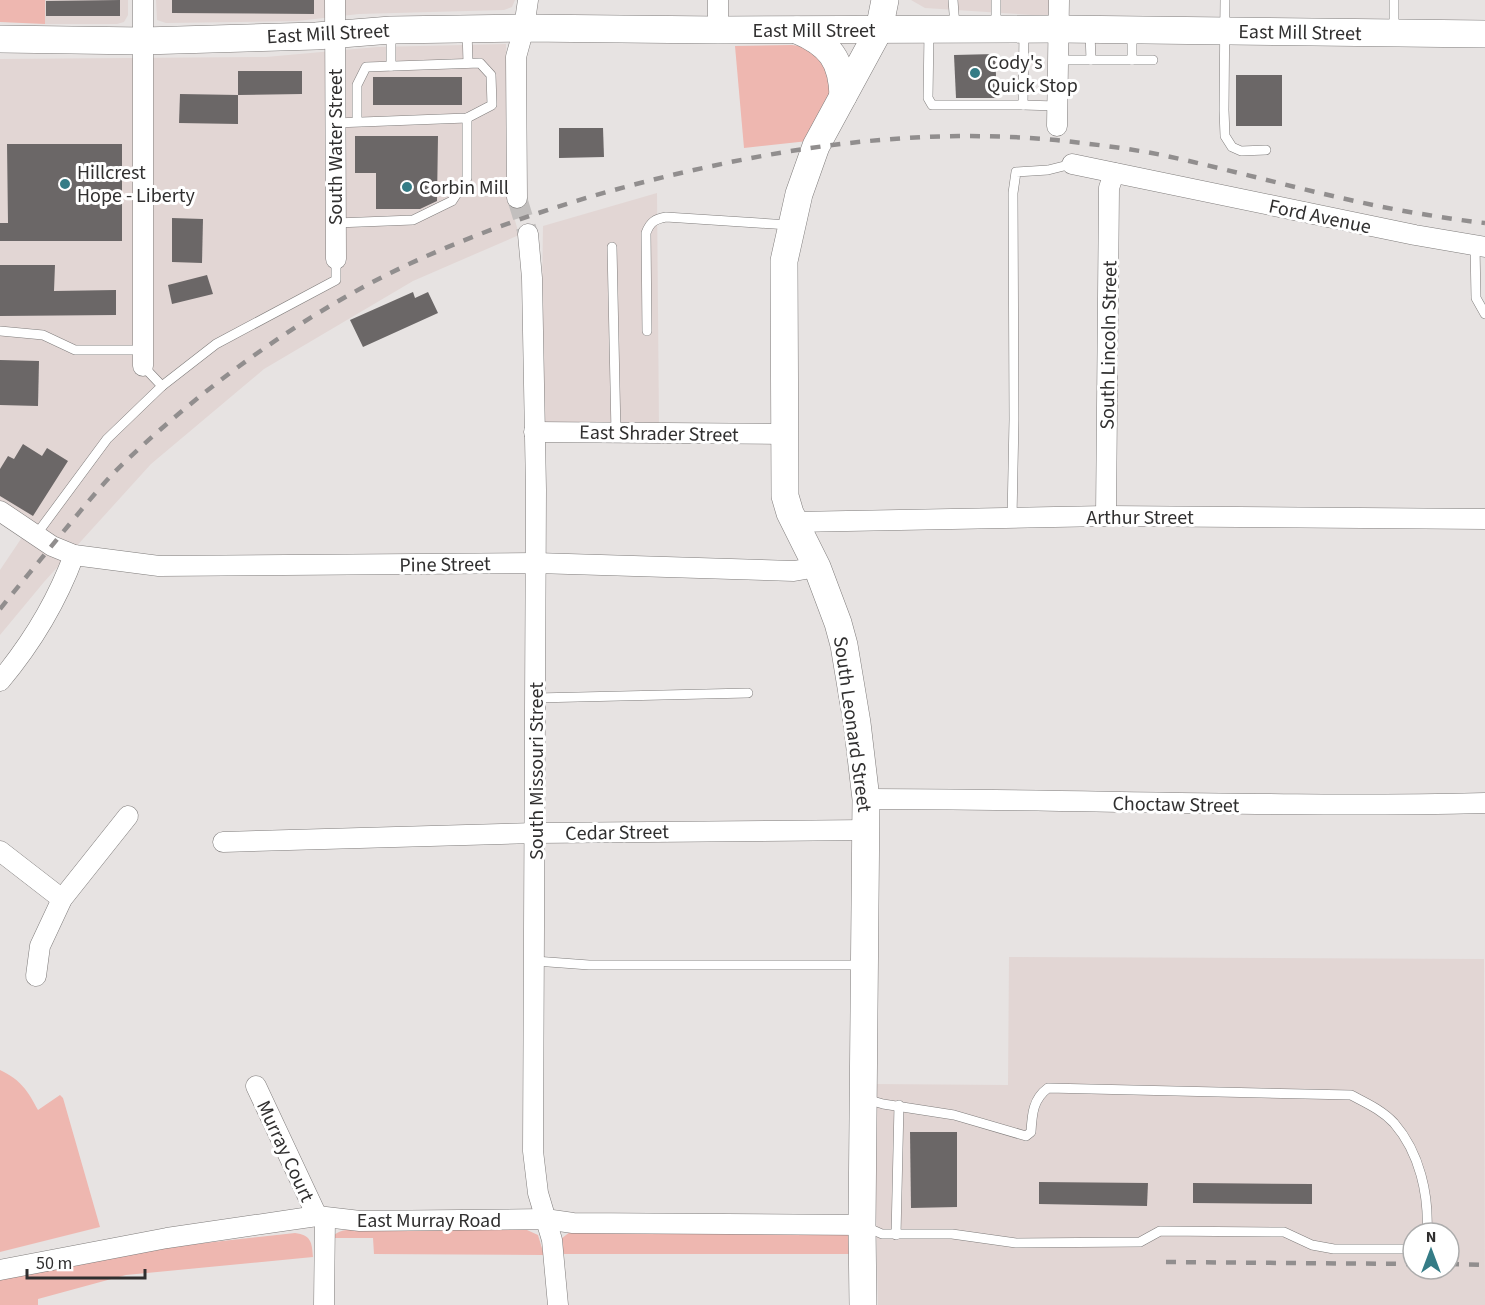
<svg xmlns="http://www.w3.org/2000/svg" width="1485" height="1305" font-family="'Source Sans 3',sans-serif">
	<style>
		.built { fill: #e2d6d4; fill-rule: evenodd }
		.green { fill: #eeb7b0 }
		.building { fill: #6b6767 }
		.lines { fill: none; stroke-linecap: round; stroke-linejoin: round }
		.street-tunnel { stroke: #c2bfbe; stroke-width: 20; stroke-dasharray: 20 10; stroke-linecap: butt }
		.lane-casing { stroke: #7f7c7b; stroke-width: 10 }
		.street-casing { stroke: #7f7c7b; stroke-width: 21 }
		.secondary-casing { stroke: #7f7c7b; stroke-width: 28 }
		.lane { stroke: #fff; stroke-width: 9 }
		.street { stroke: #fff; stroke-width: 20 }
		.secondary { stroke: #fff; stroke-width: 27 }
		.rail { stroke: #918e8e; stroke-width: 4.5; stroke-dasharray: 10 10; stroke-linecap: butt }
		.poi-dot { fill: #357c86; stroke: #fff; stroke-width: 2 }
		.labels { text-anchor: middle; stroke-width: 6; stroke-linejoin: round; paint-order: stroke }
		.street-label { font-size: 20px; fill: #302f2f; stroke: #fff }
		.poi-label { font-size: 20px; fill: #302f2f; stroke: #fff; text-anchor: start }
	</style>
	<rect width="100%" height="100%" fill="#e7e3e2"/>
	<g class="built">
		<path d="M45,0H128V15L124,22L117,24H45Z"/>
		<path d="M156,0H515L512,7L504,10L359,14L297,21L166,23L157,20Z"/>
		<path d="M911,0H1053L1051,14L1048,16L925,8Z"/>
		<path d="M506,44L510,202L519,235L413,281L264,369L151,464L44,582L0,635V570L33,521L0,502V59L266,57L377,47Z"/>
		<path d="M657,193L659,427L540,423L543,226Z"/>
		<path d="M1009,957L1484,959L1485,1305H878L873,1084L1008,1085ZM1413,1233H1449V1269H1413Z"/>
	</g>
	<g class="green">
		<path d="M0,0H45V24L0,22Z"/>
		<path d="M792,45L813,48L827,60L832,96L808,141L744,148L735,46Z"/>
		<path d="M0,1070C22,1081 27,1090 38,1110L60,1095L63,1098L100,1227L0,1252Z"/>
		<path d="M346,1230H527L538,1235L544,1255L374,1254L373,1238H335L329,1245C332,1235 336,1232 346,1230Z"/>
		<path d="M571,1231L846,1233L851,1238L852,1254H564L563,1269L561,1239Z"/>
		<path d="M295,1233C311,1235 312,1242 313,1257L126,1275L38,1299V1305H0V1280L14,1276L151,1249Z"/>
	</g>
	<g class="building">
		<path d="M120,0V16H46V1Z"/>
		<path d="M172,0H314V14L172,13Z"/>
		<path d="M995,54L997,98H956L954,55Z"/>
		<path d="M238,71H302V94L238,95Z"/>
		<rect x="1236" y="75" width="46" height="51"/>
		<rect x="373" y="77" width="89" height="28"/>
		<path d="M180,94L238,95V124L179,123Z"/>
		<path d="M559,128H603L604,157L559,158Z"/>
		<path d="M355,136H438L437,201L420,209H376V173H355Z"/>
		<path d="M7,144H122V241H0V223H8Z"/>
		<path d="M172,218L203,219L202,263L172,262Z"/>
		<path d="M0,265H55L54,291L116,290V315L0,316Z"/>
		<path d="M207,275L213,294L172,304L168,285Z"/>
		<path d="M413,292L415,298L428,292L438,313L363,347L350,320Z"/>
		<path d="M0,360L39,361L38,406L0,405Z"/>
		<path d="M23,444L42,456L47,448L68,461L33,516L0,496V469L8,456L14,459Z"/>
		<path d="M910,1132H957V1207L911,1208Z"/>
		<path d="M1039,1182L1148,1183L1147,1206L1039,1204Z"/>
		<path d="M1193,1183L1312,1184V1204L1193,1203Z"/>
	</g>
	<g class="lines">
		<path class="street-tunnel" d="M517,198L528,234"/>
		<g class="lane-casing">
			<g id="lane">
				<path d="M953,0L955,27"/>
				<path d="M1225,0L1224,110L1225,136L1232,147L1241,151L1266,150"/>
				<path d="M1394,0V31"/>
				<path d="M996,27V0"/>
				<path d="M467,30L468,63"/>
				<path d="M391,32V66"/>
				<path d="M929,32L928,98L932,105H1023L1024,32"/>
				<path d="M1090,33L1091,60"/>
				<path d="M1132,33V60"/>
				<path d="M1057,60H1153"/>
				<path d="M1023,105L1057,106"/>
				<path d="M335,123L467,118L492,105L491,75L480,63L366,67L357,85V122"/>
				<path d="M336,223L413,220L452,201L467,178V118"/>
				<path d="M1475,246L1476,298L1485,314"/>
				<path d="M612,247L616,433"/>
				<path d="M0,331L43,335L75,350H143"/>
				<path d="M647,331L646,233C650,222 655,219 666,217L789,225"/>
				<path d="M143,366L162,386"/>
				<path d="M1012,518L1014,419L1013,193L1016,172L1048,170L1072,164"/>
				<path d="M36,535L107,439L162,386L216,344L336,280V259"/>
				<path d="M536,698L748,693"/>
				<path d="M535,961L589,965H863"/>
				<path d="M866,1099L883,1104L954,1115L1026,1136L1031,1132C1032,1114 1033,1099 1048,1088L1351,1095C1366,1103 1382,1110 1394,1123C1420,1153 1429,1195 1427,1233"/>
				<path d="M864,1226L882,1234H952L1016,1243L1140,1242L1160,1231L1284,1232L1312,1245L1334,1249H1413"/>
				<path d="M896,1235L899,1105"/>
			</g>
		</g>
		<g class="street-casing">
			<g id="street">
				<path d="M335,0L336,259"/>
				<path d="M718,0V30"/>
				<path d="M1057,126L1059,0"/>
				<path d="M1072,164L1415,235L1485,247"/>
				<path d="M517,198L516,57L524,28L528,0"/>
				<path d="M528,234L532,278L536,490L533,1151L538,1193L552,1240L558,1305"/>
				<path d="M143,366V0"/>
				<path d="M534,432L785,434"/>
				<path d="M0,511L52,546L74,555L159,566L536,563L794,571L817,567"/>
				<path d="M1106,516L1109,188L1114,173"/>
				<path d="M795,522L1106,516L1485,519"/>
				<path d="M0,681C31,644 57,601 74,555"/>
				<path d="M866,799C1072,799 1279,808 1485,803"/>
				<path d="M223,842L536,833L867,830"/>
				<path d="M0,851L62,899"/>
				<path d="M36,976L40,946L62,899L128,816"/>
				<path d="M256,1086L317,1216"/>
				<path d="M0,1270L167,1238L317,1216L360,1221L545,1219L573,1223L862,1225"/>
				<path d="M324,1305L325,1218"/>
			</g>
		</g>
		<g class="secondary-casing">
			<g id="secondary">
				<path d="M797,30C830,44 842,60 843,96"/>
				<path d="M0,39L143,41L316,36L391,30L524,28L718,30L1059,29L1485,34"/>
				<path d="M863,1305L862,1225L866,799L857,723L844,645L838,623L817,567L790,513L785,496L784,261L799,194L816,146L879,30L885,0"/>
			</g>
		</g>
		<use href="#lane" class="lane"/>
		<use href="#street" class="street"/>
		<use href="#secondary" class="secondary"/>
		<g class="rail">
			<path d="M0,609C21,583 42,558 63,532C84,507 104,481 129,458C216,376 325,299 436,252C522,215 612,188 703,168C819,142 937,129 1056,140C1091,144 1127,148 1162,155C1251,174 1338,201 1428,215C1447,218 1466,221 1485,223"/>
			<path d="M1166,1262L1413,1264"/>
			<path d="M1449,1264L1485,1265"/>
		</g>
	</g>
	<g class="poi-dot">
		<circle cx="975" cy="73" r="6"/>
		<circle cx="65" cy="184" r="6"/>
		<circle cx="407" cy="187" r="6"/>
	</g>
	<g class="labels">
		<g class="street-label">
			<text x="814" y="37">East Mill Street</text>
			<text transform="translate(1300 32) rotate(1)" y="7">East Mill Street</text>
			<text transform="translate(328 33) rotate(-3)" y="7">East Mill Street</text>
			<text transform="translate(335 147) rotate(-90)" y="7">South Water Street</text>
			<text transform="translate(1320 216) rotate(12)" y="7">Ford Avenue</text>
			<text transform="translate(1108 345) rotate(-89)" y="7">South Lincoln Street</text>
			<text transform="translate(659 433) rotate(1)" y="7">East Shrader Street</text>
			<text x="1140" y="524">Arthur Street</text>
			<text transform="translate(445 564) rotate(-1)" y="7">Pine Street</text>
			<text transform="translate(853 724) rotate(82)" y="7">South Leonard Street</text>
			<text transform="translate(536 771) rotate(-90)" y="7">South Missouri Street</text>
			<text transform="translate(1176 804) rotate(1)" y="7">Choctaw Street</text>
			<text transform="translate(617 832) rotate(-1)" y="7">Cedar Street</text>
			<text transform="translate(286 1151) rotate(65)" y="7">Murray Court</text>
			<text x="429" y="1227">East Murray Road</text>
		</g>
		<g class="poi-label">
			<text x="987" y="69">Cody's<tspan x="987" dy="23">Quick Stop</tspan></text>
			<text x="77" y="179">Hillcrest<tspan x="77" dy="23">Hope - Liberty</tspan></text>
			<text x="419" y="194">Corbin Mill</text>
		</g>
	</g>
	<g transform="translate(1431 1251)"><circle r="28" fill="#ffffff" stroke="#acacac" stroke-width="1.5"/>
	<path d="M0-4.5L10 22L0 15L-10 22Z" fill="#357c86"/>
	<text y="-9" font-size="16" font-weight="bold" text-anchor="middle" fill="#302f2f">N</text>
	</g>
	<path d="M27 1269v9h118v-9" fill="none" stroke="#302f2f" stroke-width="3"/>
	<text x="36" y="1269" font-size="18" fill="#302f2f" stroke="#ffffff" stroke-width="4.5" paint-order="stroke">50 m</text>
</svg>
